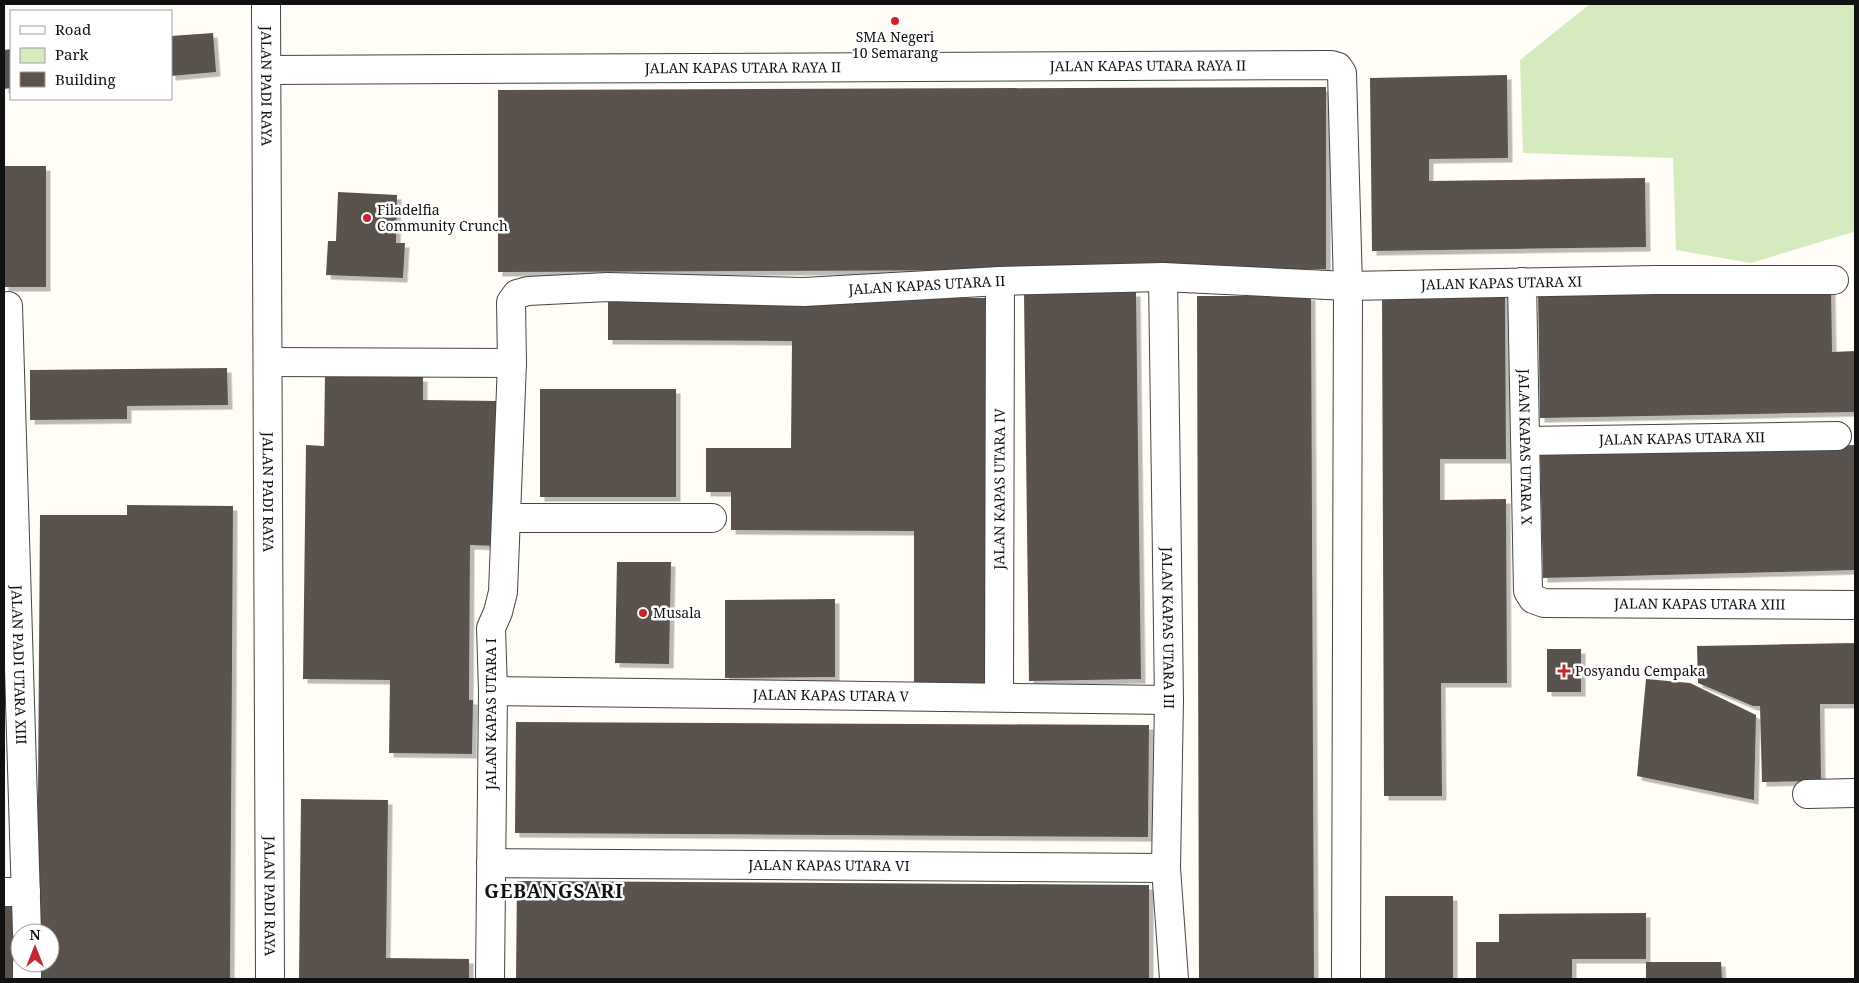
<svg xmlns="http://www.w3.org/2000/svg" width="1859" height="983" font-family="'Noto Serif',serif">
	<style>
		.green { fill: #d5ebbd }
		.building { fill: #5a524d; filter: url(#shadow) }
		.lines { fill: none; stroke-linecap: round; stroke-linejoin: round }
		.street-casing { stroke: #444; stroke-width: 30 }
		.street { stroke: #fff; stroke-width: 28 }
		.poi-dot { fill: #c4262e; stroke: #fff; stroke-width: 2 }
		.labels { text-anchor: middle; stroke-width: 5; stroke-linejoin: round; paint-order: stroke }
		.poi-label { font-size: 14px; fill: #111; stroke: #fff; text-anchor: start }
		.street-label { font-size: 14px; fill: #111; stroke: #fff }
		.district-label { font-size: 19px; font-weight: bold; letter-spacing: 1px; fill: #111; stroke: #fff }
	</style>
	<defs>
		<filter id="shadow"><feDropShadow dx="4.5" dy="4.5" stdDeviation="0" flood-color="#0004"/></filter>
	</defs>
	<rect width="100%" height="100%" fill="#fffdf5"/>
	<path class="green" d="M1590,4H1855V228L1853,232L1751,263L1676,250L1673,158L1523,153L1520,60Z"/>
	<g class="building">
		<path d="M213,33L216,72L171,76V36Z"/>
		<path d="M11,49V88L4,89V50Z"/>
		<path d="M1507,75L1508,158L1429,159V181L1645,178L1646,247L1372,251L1370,78Z"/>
		<path d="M1326,87V269L498,272V90Z"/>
		<rect x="4" y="166" width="42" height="121"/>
		<path d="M338,192L397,195L396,243H405L403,278L326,275L328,241H336Z"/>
		<path d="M1831,288L1832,352L1855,351V412L1540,418L1538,292Z"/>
		<path d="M1136,292L1141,679L1029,681L1024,294Z"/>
		<path d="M1505,293L1506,459H1440V500L1506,499L1507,683H1441L1442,796H1384L1382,294Z"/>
		<path d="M1197,296H1311L1314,979H1199Z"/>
		<path d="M608,297L986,298L985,683L914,682V531L731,530V492H706V448H791L792,341L608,340Z"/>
		<path d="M227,368L228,405L127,406V419L30,420V370Z"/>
		<path d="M325,375L423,377V400L497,401L496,546L470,545L469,700H473L472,754L389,753L390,680L303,679L306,445L324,446Z"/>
		<rect x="540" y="389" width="136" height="108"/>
		<path d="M1855,445V570L1543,578L1540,453Z"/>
		<path d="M127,505L233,506L230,979H37V963H50V933H37L40,515H127Z"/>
		<path d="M617,562H671L669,664L615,663Z"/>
		<path d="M835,599V677L725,678V600Z"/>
		<path d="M1855,643V704H1820L1821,781L1762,782L1760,706H1753L1698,683L1697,646Z"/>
		<rect x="1547" y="649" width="34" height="43"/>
		<path d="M1646,679L1690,683L1756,715L1754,800L1637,776Z"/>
		<path d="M516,722L1149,725L1148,837L515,833Z"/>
		<path d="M301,799L388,800L386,958L469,959V979H299Z"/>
		<path d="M517,881L1149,885V979H516Z"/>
		<rect x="1385" y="896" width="68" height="83"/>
		<path d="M4,906H18L19,979H4Z"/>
		<path d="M1646,913V959H1572V979H1476V942H1499V914Z"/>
		<path d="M1646,962H1721L1722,979H1646Z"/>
	</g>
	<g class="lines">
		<g class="street-casing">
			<g id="street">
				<path id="s1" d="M266,4L270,979"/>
				<path id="s2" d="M267,70L1331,65L1338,67L1342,73L1348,286L1346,979"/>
				<path id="s3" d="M1163,277L1169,700L1166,868L1174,979"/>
				<path id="s4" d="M1522,282L1528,591L1533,599L1544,603L1855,605"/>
				<path id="s5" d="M8,306L27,933"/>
				<path d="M268,362L512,363"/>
				<path id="s6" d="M1526,441L1837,436"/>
				<path d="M507,518H712"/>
				<path id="s7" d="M493,691L1169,700"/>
				<path id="s8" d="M999,697L1000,281"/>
				<path d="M1807,794L1855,793"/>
				<path id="s9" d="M491,863L1166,868"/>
				<path d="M4,892H26"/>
				<path d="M27,963V979"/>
				<path id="s10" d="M490,979L493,691L491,628L498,612L503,592L512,363L511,302L517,294L528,291L608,287L804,292L1000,281L1163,277L1348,286L1656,280H1834"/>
			</g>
		</g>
		<use href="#street" class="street"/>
	</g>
	<g class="poi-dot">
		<circle cx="895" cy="21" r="5"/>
		<circle cx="367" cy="218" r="5"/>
		<circle cx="643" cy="613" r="5"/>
		<path d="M1561.5 663.5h5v5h5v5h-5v5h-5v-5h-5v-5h5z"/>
	</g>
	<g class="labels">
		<g class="poi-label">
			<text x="895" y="42" text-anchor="middle">SMA Negeri<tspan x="895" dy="16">10 Semarang</tspan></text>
			<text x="377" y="215">Filadelfia<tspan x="377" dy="16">Community Crunch</tspan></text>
			<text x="653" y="618">Musala</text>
			<text x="1575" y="676">Posyandu Cempaka</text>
		</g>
		<g class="street-label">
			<text dy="5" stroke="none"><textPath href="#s2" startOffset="881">JALAN KAPAS UTARA RAYA II</textPath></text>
			<text dy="5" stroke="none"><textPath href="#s2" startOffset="476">JALAN KAPAS UTARA RAYA II</textPath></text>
			<text dy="5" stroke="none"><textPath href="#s1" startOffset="82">JALAN PADI RAYA</textPath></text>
			<text dy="5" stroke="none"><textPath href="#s10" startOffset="1675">JALAN KAPAS UTARA XI</textPath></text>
			<text dy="5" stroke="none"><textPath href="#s10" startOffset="1100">JALAN KAPAS UTARA II</textPath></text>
			<text dy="5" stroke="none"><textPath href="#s6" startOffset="156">JALAN KAPAS UTARA XII</textPath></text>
			<text dy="5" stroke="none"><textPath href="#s4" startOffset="165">JALAN KAPAS UTARA X</textPath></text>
			<text dy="5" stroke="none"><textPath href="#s8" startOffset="208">JALAN KAPAS UTARA IV</textPath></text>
			<text dy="5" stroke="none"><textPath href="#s1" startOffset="488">JALAN PADI RAYA</textPath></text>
			<text dy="5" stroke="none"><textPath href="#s4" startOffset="486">JALAN KAPAS UTARA XIII</textPath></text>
			<text dy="5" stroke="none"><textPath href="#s3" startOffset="351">JALAN KAPAS UTARA III</textPath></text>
			<text dy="5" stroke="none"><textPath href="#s5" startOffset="359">JALAN PADI UTARA XIII</textPath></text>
			<text dy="5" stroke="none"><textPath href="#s7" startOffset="338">JALAN KAPAS UTARA V</textPath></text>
			<text transform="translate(491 714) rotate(-90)" y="5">JALAN KAPAS UTARA I</text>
			<text dy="5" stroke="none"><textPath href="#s9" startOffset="338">JALAN KAPAS UTARA VI</textPath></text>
			<text dy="5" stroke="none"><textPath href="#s1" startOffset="892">JALAN PADI RAYA</textPath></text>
		</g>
		<g class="district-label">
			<text x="554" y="898">GEBANGSARI</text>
		</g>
	</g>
	<rect width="1859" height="983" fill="none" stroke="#111111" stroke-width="10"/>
	<rect x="10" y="10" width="162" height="90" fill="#ffffff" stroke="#a0a0a0"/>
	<rect x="20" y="26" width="25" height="8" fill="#ffffff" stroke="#a0a0a0"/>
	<text x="55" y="35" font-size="15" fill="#111111">Road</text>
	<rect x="20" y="48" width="25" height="15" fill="#d5ebbd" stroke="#a0a0a0"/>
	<text x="55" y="60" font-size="15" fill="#111111">Park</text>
	<rect x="20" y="72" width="25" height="15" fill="#5a524d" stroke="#a0a0a0"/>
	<text x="55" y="85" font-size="15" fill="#111111">Building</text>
	<g transform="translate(35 948)"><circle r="24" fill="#ffffff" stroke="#a0a0a0"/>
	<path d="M0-4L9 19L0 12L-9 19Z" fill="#c4262e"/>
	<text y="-8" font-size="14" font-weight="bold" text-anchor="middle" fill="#111111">N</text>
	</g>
</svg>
